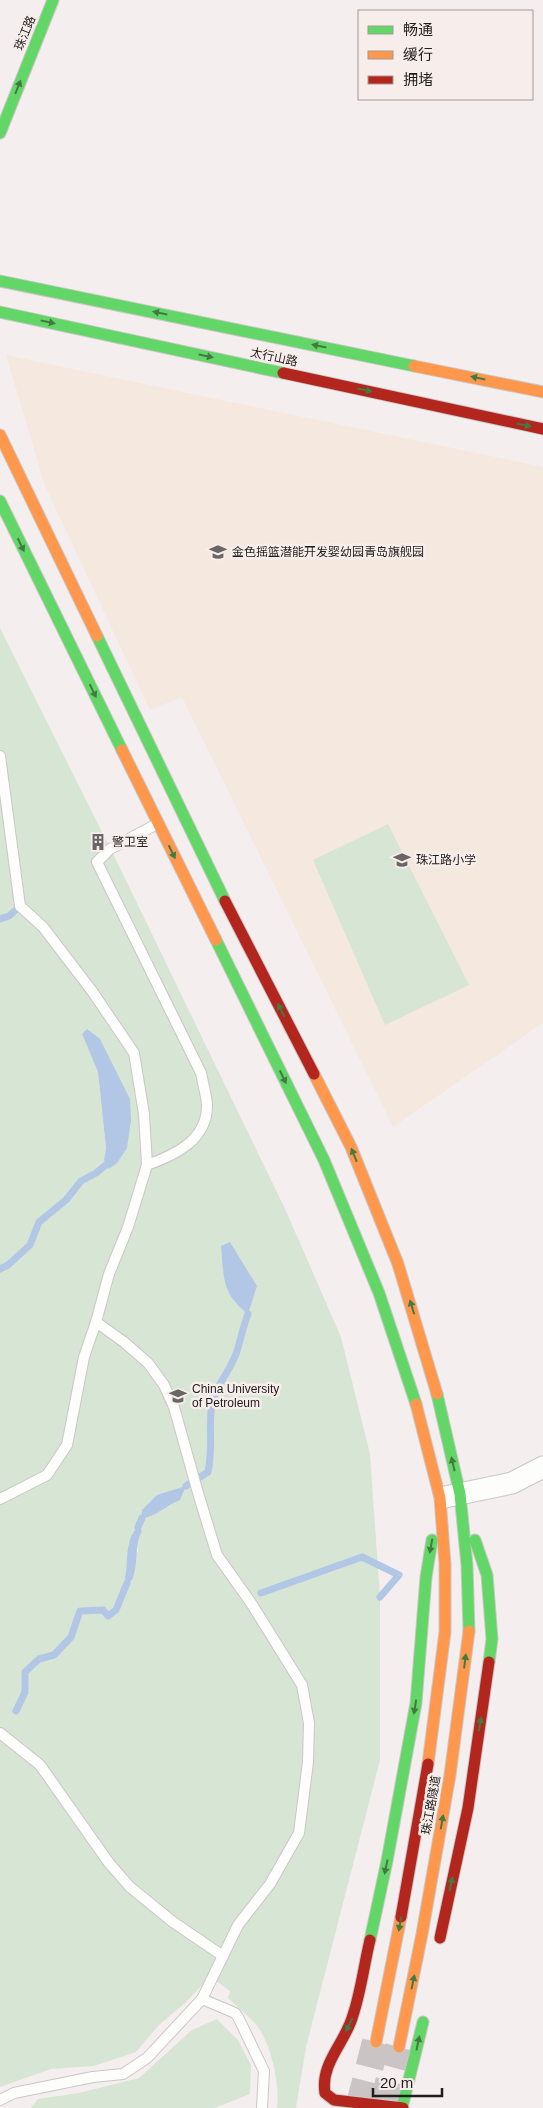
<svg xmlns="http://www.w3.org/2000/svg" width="543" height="2108" font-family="Helvetica,'Noto Sans SC',sans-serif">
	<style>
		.education { fill: #f5e8df }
		.green { fill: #d7e5d4; fill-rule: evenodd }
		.water { fill: #b2c7e5 }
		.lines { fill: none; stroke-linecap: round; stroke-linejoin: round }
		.stream { stroke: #b2c7e5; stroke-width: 7 }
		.secondary-tunnel { stroke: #cac5c4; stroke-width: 28; stroke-dasharray: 28 14; stroke-linecap: butt }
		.lane-casing { stroke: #cac7c6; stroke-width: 12 }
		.street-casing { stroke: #cac7c6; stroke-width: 23 }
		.fast-casing { stroke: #cac7c6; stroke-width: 13 }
		.slow-casing { stroke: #cac7c6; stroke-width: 13 }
		.jam-casing { stroke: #cac7c6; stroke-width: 13 }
		.lane { stroke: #fdfdfc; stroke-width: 10 }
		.street { stroke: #fdfdfc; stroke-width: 21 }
		.fast { stroke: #63d668; stroke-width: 11 }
		.slow { stroke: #ff974d; stroke-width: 11 }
		.jam { stroke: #b3261e; stroke-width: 11 }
		.oneway { fill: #427a42 }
		.labels { text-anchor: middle; stroke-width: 5; stroke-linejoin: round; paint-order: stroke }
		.street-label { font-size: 12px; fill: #201d1c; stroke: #f7eeeb }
		.poi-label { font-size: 12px; fill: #201d1c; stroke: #f7eeeb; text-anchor: start }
	</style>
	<rect width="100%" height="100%" fill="#f4efee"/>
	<path class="education" d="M6,355L543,467V1023L393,1127L182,697L150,710L45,486Z"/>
	<g class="green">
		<path d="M0,628L119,866L286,1211L341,1337L370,1454L380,1597V1760L306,2047L296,2108H277C280,2084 271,2041 254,2022C246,2014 236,2006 228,1998L230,1991L210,1977L185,2003L159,2025L136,2052L94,2066L51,2069L0,2087ZM82,1034L114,1069L130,1100L104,1160L106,1148L98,1072ZM230,1243L257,1286L253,1297ZM142,1531L137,1540L138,1551L125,1578L129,1560L128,1544Z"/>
		<path d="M388,824L469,985L385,1025L313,860Z"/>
		<path d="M217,2019L238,2040L251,2065L250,2094L215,2108H31L38,2099L79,2093L139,2078L192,2030Z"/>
	</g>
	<g class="water">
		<path d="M87,1029L100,1039L130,1099L131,1120L127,1148L117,1163L109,1169L104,1160L106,1148L98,1072L82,1034Z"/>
		<path d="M230,1242L257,1286L248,1314C221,1293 224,1277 221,1246Z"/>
		<path d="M186,1486L180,1500C166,1505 156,1517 142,1518V1510L157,1495Z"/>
		<path d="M138,1527L142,1531C134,1545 139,1564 132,1580L127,1583L125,1578C129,1561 124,1540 138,1527Z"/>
	</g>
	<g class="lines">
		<g class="stream">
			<path d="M0,919L9,916L20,906"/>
			<path d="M0,1269L8,1265L30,1245L39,1222L66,1200L81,1181L96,1173L107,1164"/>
			<path d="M186,1486L208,1472C213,1448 209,1433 211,1411C212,1389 231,1371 237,1351C241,1338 243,1327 248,1314"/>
			<path d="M138,1527L142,1518"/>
			<path d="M261,1593L362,1557L399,1575L380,1597"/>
			<path d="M16,1711L25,1692V1672L39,1659L54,1655L71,1637L80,1611L103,1610L108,1616L116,1610L127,1583"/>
		</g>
		<g class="secondary-tunnel">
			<path d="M359,2108L376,2042"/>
			<path d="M382,2108L399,2047"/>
		</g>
		<g class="lane-casing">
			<g id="lane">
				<path d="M0,756L20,906L43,927L92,991L134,1053L144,1114L147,1165L128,1227L109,1274L96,1322L124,1342L148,1363L164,1385L174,1407L198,1493L217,1555L251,1603L302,1685L309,1723L308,1762L299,1833L270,1884L238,1925L202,1999"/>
				<path d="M147,1165C175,1155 208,1140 207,1104C206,1094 203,1083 201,1073L97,862L110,849L157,824"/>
				<path d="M0,1499L47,1475L67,1445L84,1357L96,1322"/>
				<path d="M0,1733L40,1765L109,1863L130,1887L173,1922L223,1956"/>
				<path d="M0,2100L14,2093L93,2077L123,2074L147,2058L202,1999L235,2013L238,2017L264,2071L262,2108"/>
			</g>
		</g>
		<g class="street-casing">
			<path id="street" d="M445,1497L512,1483L543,1467"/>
		</g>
		<g class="fast-casing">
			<g id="fast">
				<path d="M0,133L53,0"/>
				<path d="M0,281L414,366"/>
				<path d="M0,312L283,373"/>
				<path d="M0,501L122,750"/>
				<path d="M97,636L225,901"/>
				<path d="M216,940L324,1160L379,1293L416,1404"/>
				<path d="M437,1394L460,1494L467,1565L469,1631"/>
				<path d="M475,1540L487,1575L492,1639L489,1662"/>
				<path d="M370,1940L387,1861L416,1703L426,1577L432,1540"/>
				<path d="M402,2108L423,2022"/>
			</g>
		</g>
		<g class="slow-casing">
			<g id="slow">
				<path d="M414,366L543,392"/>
				<path d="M0,435L97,636"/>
				<path d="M122,750L216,940"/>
				<path d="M314,1074L351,1147L398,1264L437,1394"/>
				<path d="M416,1404L440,1498L445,1564V1632L428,1764"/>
				<path d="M376,2042L401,1917"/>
				<path d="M399,2047L422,1934L450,1775L469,1631"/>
			</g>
		</g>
		<g class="jam-casing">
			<g id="jam">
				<path d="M283,373L543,429"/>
				<path d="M225,901L314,1074"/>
				<path d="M401,1917L428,1764"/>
				<path d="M440,1938L468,1808L489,1662"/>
				<path d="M370,1940C364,1965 361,1991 353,2015C346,2042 320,2063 325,2093L334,2100L403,2108"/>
			</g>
		</g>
		<use href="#lane" class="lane"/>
		<use href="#street" class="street"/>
		<use href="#fast" class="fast"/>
		<use href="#slow" class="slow"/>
		<use href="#jam" class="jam"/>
	</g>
	<defs><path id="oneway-solid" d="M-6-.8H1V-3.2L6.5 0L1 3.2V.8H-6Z" transform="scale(1.25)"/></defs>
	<g class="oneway">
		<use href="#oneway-solid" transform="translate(18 87) rotate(-68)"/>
		<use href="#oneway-solid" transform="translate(160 313) rotate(-168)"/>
		<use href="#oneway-solid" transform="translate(48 322) rotate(12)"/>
		<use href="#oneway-solid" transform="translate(319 346) rotate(-168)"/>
		<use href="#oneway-solid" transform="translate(206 356) rotate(12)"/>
		<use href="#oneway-solid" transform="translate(478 378) rotate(-168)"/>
		<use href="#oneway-solid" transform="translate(365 390) rotate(12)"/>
		<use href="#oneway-solid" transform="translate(524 425) rotate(12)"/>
		<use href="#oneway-solid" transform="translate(21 545) rotate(64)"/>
		<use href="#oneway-solid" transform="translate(93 691) rotate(64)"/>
		<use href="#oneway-solid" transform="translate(172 852) rotate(64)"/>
		<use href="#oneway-solid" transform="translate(281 1010) rotate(-117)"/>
		<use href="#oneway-solid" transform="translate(283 1077) rotate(64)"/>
		<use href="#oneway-solid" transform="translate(354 1155) rotate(-112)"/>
		<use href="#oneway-solid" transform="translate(412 1307) rotate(-107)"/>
		<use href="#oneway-solid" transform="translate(453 1464) rotate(-103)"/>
		<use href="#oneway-solid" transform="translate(431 1546) rotate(100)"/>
		<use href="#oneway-solid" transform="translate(465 1661) rotate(-83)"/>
		<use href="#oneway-solid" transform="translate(415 1707) rotate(99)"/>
		<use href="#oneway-solid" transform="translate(480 1724) rotate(-82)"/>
		<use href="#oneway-solid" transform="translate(442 1822) rotate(-80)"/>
		<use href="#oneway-solid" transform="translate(386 1867) rotate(102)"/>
		<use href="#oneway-solid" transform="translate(451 1884) rotate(-78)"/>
		<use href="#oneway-solid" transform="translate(400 1924) rotate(100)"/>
		<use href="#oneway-solid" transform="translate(413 1982) rotate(-78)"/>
		<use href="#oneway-solid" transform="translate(349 2025) rotate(117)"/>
		<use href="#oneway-solid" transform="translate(418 2043) rotate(-78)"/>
	</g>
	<defs>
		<g id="school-bare" transform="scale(1.35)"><path d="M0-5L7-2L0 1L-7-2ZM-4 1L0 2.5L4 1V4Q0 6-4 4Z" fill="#6a6666" stroke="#f7eeeb" stroke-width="2.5" paint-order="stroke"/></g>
		<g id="building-bare" transform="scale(1.35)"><path d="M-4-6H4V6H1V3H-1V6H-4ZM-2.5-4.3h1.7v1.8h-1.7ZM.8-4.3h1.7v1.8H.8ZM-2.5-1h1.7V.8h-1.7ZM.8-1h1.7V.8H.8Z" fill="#6a6666" stroke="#f7eeeb" stroke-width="2.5" paint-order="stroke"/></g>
		<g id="university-bare" transform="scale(1.35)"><path d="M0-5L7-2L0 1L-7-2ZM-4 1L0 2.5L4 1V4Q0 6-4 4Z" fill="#6a6666" stroke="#f7eeeb" stroke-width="2.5" paint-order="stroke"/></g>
	</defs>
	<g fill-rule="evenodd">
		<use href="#school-bare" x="218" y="552"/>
		<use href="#building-bare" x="98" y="842"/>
		<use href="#school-bare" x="402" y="860"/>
		<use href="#university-bare" x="178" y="1396"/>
	</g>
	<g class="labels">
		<g class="street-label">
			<text transform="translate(25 33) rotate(-68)" y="4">珠江路</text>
			<text transform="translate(274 357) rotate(12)" y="4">太行山路</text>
			<text transform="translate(431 1805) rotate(-80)" y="4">珠江路隧道</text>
		</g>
		<g class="poi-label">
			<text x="232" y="556">金色摇篮潜能开发婴幼园青岛旗舰园</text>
			<text x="112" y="846">警卫室</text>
			<text x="416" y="864">珠江路小学</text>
			<text x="192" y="1393">China University<tspan x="192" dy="14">of Petroleum</tspan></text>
		</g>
	</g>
	<rect x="358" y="10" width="175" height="90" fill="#f7eeeb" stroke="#a19a98"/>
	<rect x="368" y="26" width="25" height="8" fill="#63d668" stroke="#a19a98"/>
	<text x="403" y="35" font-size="15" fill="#201d1c">畅通</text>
	<rect x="368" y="51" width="25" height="8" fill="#ff974d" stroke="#a19a98"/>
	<text x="403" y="60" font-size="15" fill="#201d1c">缓行</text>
	<rect x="368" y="76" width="25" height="8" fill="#b3261e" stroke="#a19a98"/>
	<text x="403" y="85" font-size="15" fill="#201d1c">拥堵</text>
	<path d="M373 2088v8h69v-8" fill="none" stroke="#201d1c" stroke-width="2.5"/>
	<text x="380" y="2088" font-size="15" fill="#201d1c" stroke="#f7eeeb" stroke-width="4" paint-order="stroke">20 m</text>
</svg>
